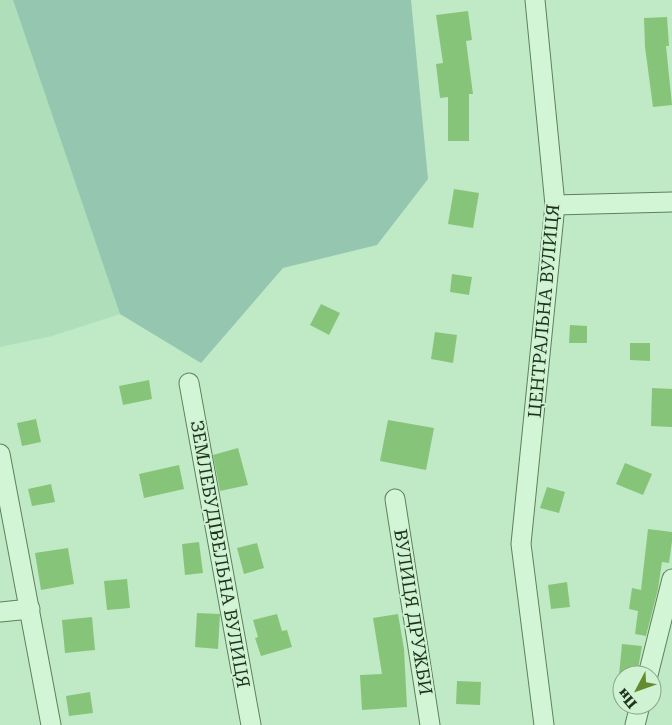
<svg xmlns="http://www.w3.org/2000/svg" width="672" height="725" font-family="'Roboto Serif',serif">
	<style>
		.farmland { fill: #aedeba }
		.green { fill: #95c6af }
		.building { fill: #86c579 }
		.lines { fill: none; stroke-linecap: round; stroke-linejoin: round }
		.minor-casing { stroke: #5c815a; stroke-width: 21 }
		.minor { stroke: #d2f5d6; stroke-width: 19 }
		.labels { text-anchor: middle; stroke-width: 4; stroke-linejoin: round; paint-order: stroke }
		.street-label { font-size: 18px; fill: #1f321d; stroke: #cff2d3 }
	</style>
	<rect width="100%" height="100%" fill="#c0e9c5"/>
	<path class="farmland" d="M0,0H13L120,314L52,336L0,347Z"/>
	<path class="green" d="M13,0H411L428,179L377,245L283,268L201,363L120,314Z"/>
	<g class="building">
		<path d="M468,11L472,40L466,41L473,94H469V141H448V97L440,98L436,64L443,63L436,15Z"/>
		<path d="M667,17L669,46H666L672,105L653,107L645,47L644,18Z"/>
		<path d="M454,189L479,193L473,228L448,224Z"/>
		<path d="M452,274L472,277L469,295L450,292Z"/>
		<path d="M321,304L340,313L329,335L310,325Z"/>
		<path d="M570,325L587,326V343H569Z"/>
		<path d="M435,332L457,335L453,363L431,359Z"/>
		<path d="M630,343H650V361L630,360Z"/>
		<path d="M149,380L152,399L123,405L119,386Z"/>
		<path d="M652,388L672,389V427L651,426Z"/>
		<path d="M36,419L41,442L22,446L17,423Z"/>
		<path d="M388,420L434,428L426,470L380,461Z"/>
		<path d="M238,448L248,485L220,491L213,455Z"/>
		<path d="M625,463L652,474L643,495L616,484Z"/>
		<path d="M179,465L184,489L144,498L139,474Z"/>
		<path d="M51,484L55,502L32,506L28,489Z"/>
		<path d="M547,487L565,492L559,513L540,508Z"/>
		<path d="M648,529L672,532V541L669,563L662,562L658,589L646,636L635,634L638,611L629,609L632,588L641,590Z"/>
		<path d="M199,542L203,573L185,575L182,544Z"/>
		<path d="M257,543L264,568L244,574L237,548Z"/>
		<path d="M68,548L74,584L41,590L35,553Z"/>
		<path d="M127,579L130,608L107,610L104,581Z"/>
		<path d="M567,582L570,607L551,609L548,585Z"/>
		<path d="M197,613L220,614L218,649L195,647Z"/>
		<path d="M277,614L282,631L287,630L292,647L261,656L255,638L258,637L253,620Z"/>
		<path d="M398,614L404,649L407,707L362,710L360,675L382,674L373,618Z"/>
		<path d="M92,617L95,650L65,653L62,620Z"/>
		<path d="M622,644L642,646L637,675H619Z"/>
		<path d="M457,681L481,682L480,705L456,704Z"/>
		<path d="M90,692L93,713L69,716L66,696Z"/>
	</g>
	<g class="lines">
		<g class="minor-casing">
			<g id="minor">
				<path d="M535,0L555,205L521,544L544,725"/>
				<path d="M555,205L672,202"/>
				<path d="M189,383L251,725"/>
				<path d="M0,454L51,725"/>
				<path d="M395,499L430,725"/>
				<path d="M0,612L30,609"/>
				<path d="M648,675L672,579"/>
				<path d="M635,725L640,705"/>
			</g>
		</g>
		<use href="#minor" class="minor"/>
	</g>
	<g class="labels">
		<g class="street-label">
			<text transform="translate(544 311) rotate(-85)" y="6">ЦЕНТРАЛЬНА ВУЛИЦЯ</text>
			<text transform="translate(220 554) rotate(80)" y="6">ЗЕМЛЕБУДІВЕЛЬНА ВУЛИЦЯ</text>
			<text transform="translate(413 612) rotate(81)" y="6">ВУЛИЦЯ ДРУЖБИ</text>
		</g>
	</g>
	<g transform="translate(637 690) rotate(229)"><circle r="24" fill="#cff2d3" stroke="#89a58a"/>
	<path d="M0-4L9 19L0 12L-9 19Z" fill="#668b2f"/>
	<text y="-8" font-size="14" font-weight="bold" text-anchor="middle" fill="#1f321d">Пн</text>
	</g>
</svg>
